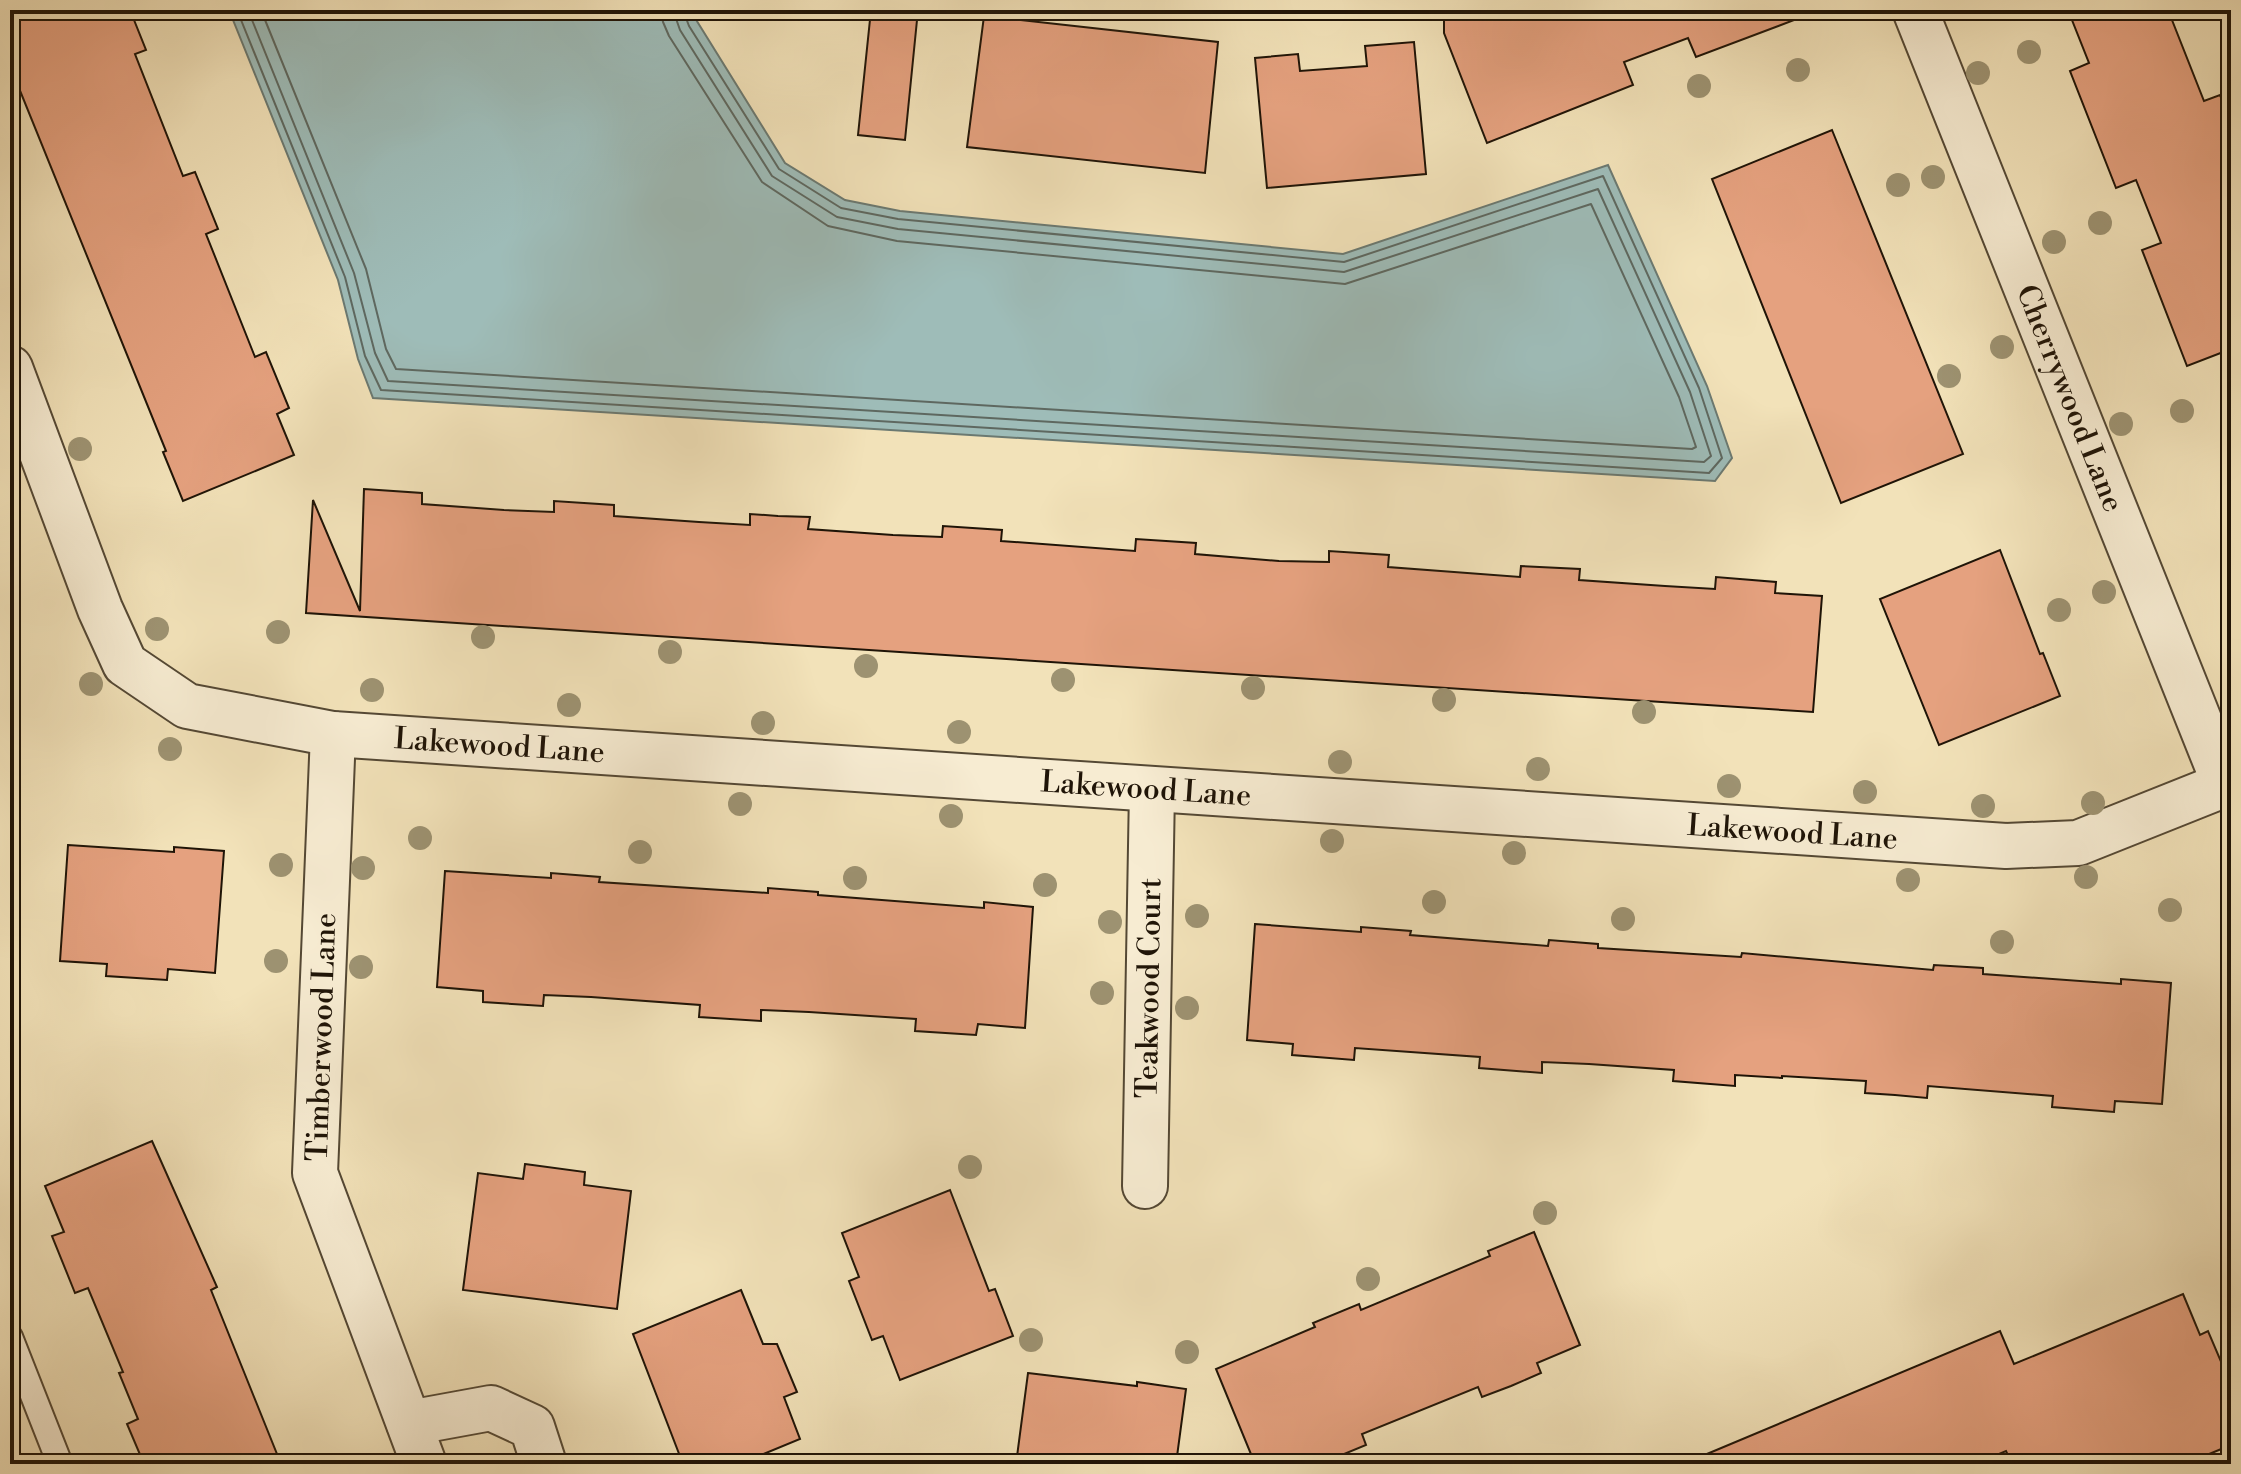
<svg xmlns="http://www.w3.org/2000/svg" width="2241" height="1474" font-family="'Libre Bodoni',serif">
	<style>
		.water { fill: #9ebcb8; stroke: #6b7971; stroke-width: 2 }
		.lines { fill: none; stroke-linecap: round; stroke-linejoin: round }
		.shore { stroke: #5e6860; stroke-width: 2 }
		.building { fill: #e5a17f; stroke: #1f1407; stroke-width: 2 }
		.service-casing { stroke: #544834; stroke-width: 28 }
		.minor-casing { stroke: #544834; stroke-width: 48 }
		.service { stroke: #f7ecd2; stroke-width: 24 }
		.minor { stroke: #f7ecd2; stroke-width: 44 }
		.tree { fill: #9d9271 }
		.labels { text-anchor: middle; stroke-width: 7; stroke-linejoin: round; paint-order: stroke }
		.street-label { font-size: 30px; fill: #1f1407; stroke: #f7ecd2 }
	</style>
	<rect width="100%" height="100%" fill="#f2e2b9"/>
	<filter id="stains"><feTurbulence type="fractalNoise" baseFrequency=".0025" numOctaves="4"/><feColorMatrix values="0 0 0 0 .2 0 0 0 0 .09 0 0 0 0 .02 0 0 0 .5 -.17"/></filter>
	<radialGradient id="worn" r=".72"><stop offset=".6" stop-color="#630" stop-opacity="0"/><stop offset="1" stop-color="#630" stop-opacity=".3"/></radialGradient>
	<path class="water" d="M229,10H690L785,163L845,200L900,211L1343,254L1608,165L1707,386L1732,458L1715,481L373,398L358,359L338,280Z"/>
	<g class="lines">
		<g class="shore">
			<path d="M237,10L345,277L365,356L381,390L1709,473L1722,458L1699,388L1603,176L1344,262L898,219L841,208L779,169L689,26L683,10"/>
			<path d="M248,10L354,273L375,353L388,381L1704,462L1711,456L1690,392L1598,189L1344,272L898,229L837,217L772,176L680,30L673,10"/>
			<path d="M261,10L366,269L386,349L396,369L1692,449L1696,447L1679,397L1591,204L1345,284L897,241L828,226L762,182L669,36L663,22L661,10"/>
		</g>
	</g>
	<g class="building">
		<path d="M10,10H130L146,50L135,54L183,176L195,172L218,229L206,234L255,357L266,352L289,408L277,414L294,455L183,501L163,452L166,451L10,66Z"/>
		<path d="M871,10H918L905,140L858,135Z"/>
		<path d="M1464,10H1809L1810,14L1696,57L1688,38L1624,62L1633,85L1487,143L1444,33V18Z"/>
		<path d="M2068,10H2168L2204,101L2220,95L2231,121V349L2187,366L2142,250L2161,243L2136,180L2116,188L2070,71L2089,63Z"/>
		<path d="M984,16L1218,42L1205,173L967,147Z"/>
		<path d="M1414,42L1426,174L1267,188L1255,58L1298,54L1300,71L1367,66L1365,46Z"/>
		<path d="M1832,130L1963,454L1841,503L1712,179Z"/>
		<path d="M364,489L422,493V504L504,510L554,512V501L614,505V516L699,522L750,525V514L778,516L810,517L808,529L893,535L942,537L943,526L1002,530L1001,541L1135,551L1136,539L1196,543L1195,554L1279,561L1329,562V551L1389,555L1388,567L1520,577L1521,566L1580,569L1579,580L1665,586L1715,589L1716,577L1776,582L1775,593L1822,596L1813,712L306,613L313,500L360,611Z"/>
		<path d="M2000,550L2040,654L2043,653L2060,696L1939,745L1880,599Z"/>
		<path d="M68,845L174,852V847L224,851L215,973L168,969L167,980L106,976L107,964L60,961Z"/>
		<path d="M445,871L551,878V873L600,877L599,882L768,893V888L818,892V895L984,908V902L1033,907L1025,1028L978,1024L976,1035L915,1031L916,1019L809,1012L761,1010V1021L699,1017L700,1005L591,997L544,995L543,1006L483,1002V991L437,987Z"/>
		<path d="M1255,924L1361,932V927L1411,931L1410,935L1548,946L1549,940L1598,944V948L1741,957L1742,953L1933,970L1934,965L1983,968V974L2121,984V979L2171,983L2162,1104L2115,1101L2114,1112L2052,1107L2053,1096L1928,1086L1927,1098L1895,1095L1865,1093L1866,1081L1782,1076V1078L1735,1075V1086L1673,1081L1674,1070L1589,1064L1542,1062V1073L1479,1068L1480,1057L1355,1048L1354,1060L1292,1055L1293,1044L1247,1040Z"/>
		<path d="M152,1141L217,1287L211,1290L281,1464H144L127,1424L138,1419L119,1373L123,1372L88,1288L75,1293L52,1236L64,1232L45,1186Z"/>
		<path d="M525,1164L585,1172L584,1185L631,1191L617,1309L463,1290L478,1173L523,1179Z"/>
		<path d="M950,1190L989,1291L995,1289L1013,1336L900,1380L883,1336L872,1340L849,1281L859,1277L842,1233Z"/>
		<path d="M1534,1232L1580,1345L1537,1363L1541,1373L1511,1386L1482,1397L1478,1387L1362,1434L1366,1445L1320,1464H1255L1216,1369L1315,1327L1313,1323L1359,1304L1361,1310L1490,1256L1488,1251Z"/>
		<path d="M741,1290L763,1344H777L797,1392L784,1397L800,1439L739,1464H683L633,1334Z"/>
		<path d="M2183,1294L2200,1335L2208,1331L2231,1385V1445L2185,1464H2012L2006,1451L1975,1464H1683L2000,1331L2014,1364Z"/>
		<path d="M1028,1373L1137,1386V1382L1186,1389L1176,1464H1016Z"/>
	</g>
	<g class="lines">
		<g class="service-casing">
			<path id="service" d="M10,1337L60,1464"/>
		</g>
		<g class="minor-casing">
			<g id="minor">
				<path id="s1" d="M1915,10L2225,785"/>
				<path id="s2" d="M10,368L100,609L125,664L187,706L333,734L2006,846L2078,843L2231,782"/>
				<path d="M333,734L315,1173L424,1464"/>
				<path id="s3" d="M1145,1186L1152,790"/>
				<path d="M409,1423L491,1408L532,1427L544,1464"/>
			</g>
		</g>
		<use href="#service" class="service"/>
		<use href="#minor" class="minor"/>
	</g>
	<g class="tree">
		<circle cx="2029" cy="52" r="12"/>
		<circle cx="1798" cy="70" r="12"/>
		<circle cx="1978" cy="73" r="12"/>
		<circle cx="1699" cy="86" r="12"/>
		<circle cx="1933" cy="177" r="12"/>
		<circle cx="1898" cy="185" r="12"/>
		<circle cx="2100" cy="223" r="12"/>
		<circle cx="2054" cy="242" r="12"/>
		<circle cx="2002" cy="347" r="12"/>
		<circle cx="1949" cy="376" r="12"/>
		<circle cx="2182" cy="411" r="12"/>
		<circle cx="2121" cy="424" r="12"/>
		<circle cx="80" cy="449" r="12"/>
		<circle cx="2104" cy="592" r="12"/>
		<circle cx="2059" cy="610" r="12"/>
		<circle cx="157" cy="629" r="12"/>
		<circle cx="278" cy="632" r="12"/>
		<circle cx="483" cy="637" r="12"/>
		<circle cx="670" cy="652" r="12"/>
		<circle cx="866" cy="666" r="12"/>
		<circle cx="1063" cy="680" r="12"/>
		<circle cx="91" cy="684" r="12"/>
		<circle cx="1253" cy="688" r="12"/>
		<circle cx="372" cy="690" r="12"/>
		<circle cx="1444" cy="700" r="12"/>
		<circle cx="569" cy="705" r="12"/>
		<circle cx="1644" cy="712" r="12"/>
		<circle cx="763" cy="723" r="12"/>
		<circle cx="959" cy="732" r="12"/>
		<circle cx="170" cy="749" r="12"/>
		<circle cx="1340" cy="762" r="12"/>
		<circle cx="1538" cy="769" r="12"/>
		<circle cx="1729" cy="786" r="12"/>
		<circle cx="1865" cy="792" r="12"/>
		<circle cx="2093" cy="803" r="12"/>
		<circle cx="740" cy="804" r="12"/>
		<circle cx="1983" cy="806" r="12"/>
		<circle cx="951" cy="816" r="12"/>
		<circle cx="420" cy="838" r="12"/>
		<circle cx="1332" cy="841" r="12"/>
		<circle cx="640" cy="852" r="12"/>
		<circle cx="1514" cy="853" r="12"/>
		<circle cx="281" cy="865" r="12"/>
		<circle cx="363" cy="868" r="12"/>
		<circle cx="2086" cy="877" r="12"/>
		<circle cx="855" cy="878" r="12"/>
		<circle cx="1908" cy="880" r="12"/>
		<circle cx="1045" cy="885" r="12"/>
		<circle cx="1434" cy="902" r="12"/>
		<circle cx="2170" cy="910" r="12"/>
		<circle cx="1197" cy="916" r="12"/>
		<circle cx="1623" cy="919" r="12"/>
		<circle cx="1110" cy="922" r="12"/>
		<circle cx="2002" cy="942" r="12"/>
		<circle cx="276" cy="961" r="12"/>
		<circle cx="361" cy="967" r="12"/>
		<circle cx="1102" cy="993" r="12"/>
		<circle cx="1187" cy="1008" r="12"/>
		<circle cx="970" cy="1167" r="12"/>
		<circle cx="1545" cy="1213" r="12"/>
		<circle cx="1368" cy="1279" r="12"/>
		<circle cx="1031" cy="1340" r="12"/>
		<circle cx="1187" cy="1352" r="12"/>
	</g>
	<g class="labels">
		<g class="street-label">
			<text dy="10" stroke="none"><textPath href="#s1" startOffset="418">Cherrywood Lane</textPath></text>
			<text dy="10" stroke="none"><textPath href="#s2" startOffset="708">Lakewood Lane</textPath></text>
			<text dy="10" stroke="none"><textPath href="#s2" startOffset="1356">Lakewood Lane</textPath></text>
			<text dy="10" stroke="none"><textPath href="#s2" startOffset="2004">Lakewood Lane</textPath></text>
			<text dy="10" stroke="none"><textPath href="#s3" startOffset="198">Teakwood Court</textPath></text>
			<text transform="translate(321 1037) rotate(-88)" y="10">Timberwood Lane</text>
		</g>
	</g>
	<rect width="2241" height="1474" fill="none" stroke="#f2e2b9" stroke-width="40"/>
	<rect x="12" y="12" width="2217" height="1450" fill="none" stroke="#1f1407" stroke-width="4"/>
	<rect x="20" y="20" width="2201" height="1434" fill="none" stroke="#1f1407" stroke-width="2"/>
	<rect width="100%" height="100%" filter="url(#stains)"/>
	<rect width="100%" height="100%" fill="url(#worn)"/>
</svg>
